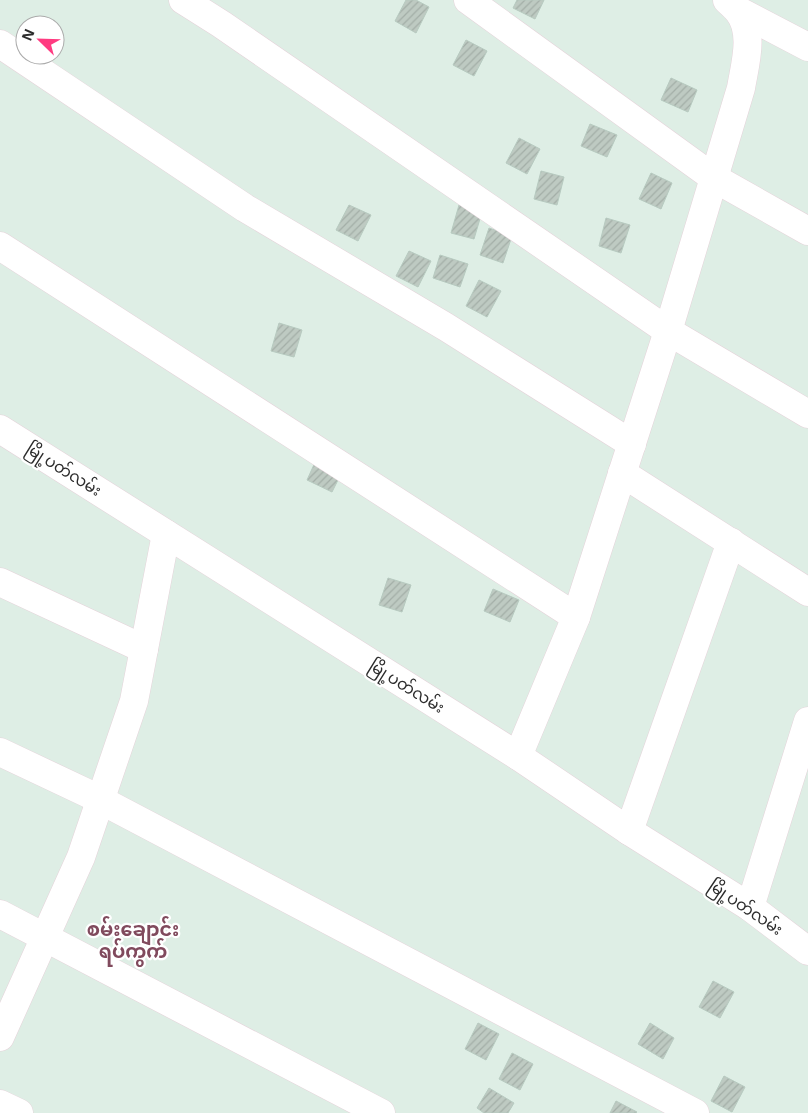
<svg xmlns="http://www.w3.org/2000/svg" width="808" height="1113" font-family="'Noto Sans','Noto Sans Myanmar',sans-serif">
	<style>
		.building { fill: url(#building-hatch); stroke: #b7cac0 }
		.lines { fill: none; stroke-linecap: round; stroke-linejoin: round }
		.minor-casing { stroke: #e5d3da; stroke-width: 29 }
		.minor { stroke: #fff; stroke-width: 28 }
		.labels { text-anchor: middle; stroke-width: 4.5; stroke-linejoin: round; paint-order: stroke }
		.street-label { font-size: 16px; fill: #2c2c2c; stroke: #fff }
		.quarter-label { font-size: 19px; font-weight: bold; fill: #804a5d; stroke: #fff }
	</style>
	<defs>
		<pattern id="building-hatch" width="6" height="6" patternUnits="userSpaceOnUse" patternTransform="scale(1.25)"><rect width="6" height="6" fill="#becac2"/><path d="M-1 1l2-2M0 6l6-6M5 7l2-2" fill="none" stroke="#a3aea7"/></pattern>
	</defs>
	<rect width="100%" height="100%" fill="#deeee5"/>
	<g class="building">
		<path d="M406,0H416L429,7L416,33L395,21Z"/>
		<path d="M517,0H544L535,19L513,8Z"/>
		<path d="M466,40L487,51L474,76L453,65Z"/>
		<path d="M671,78L697,90L688,112L661,100Z"/>
		<path d="M590,124L617,135L607,157L581,146Z"/>
		<path d="M519,138L540,149L527,174L506,163Z"/>
		<path d="M541,171L564,177L557,205L534,199Z"/>
		<path d="M651,173L672,183L661,209L639,199Z"/>
		<path d="M349,205L371,215L358,241L336,230Z"/>
		<path d="M459,205L482,212L474,239L451,233Z"/>
		<path d="M606,218L630,225L621,253L599,246Z"/>
		<path d="M489,228L512,236L503,263L480,255Z"/>
		<path d="M409,251L431,261L418,287L396,276Z"/>
		<path d="M440,255L468,264L460,287L433,278Z"/>
		<path d="M479,280L501,291L487,317L466,306Z"/>
		<path d="M279,323L302,330L294,357L271,351Z"/>
		<path d="M317,458L343,470L332,492L307,480Z"/>
		<path d="M388,578L411,585L402,612L379,605Z"/>
		<path d="M493,589L519,600L510,622L484,611Z"/>
		<path d="M713,981L734,992L720,1018L699,1007Z"/>
		<path d="M478,1023L499,1034L486,1060L465,1049Z"/>
		<path d="M650,1023L674,1038L663,1059L638,1044Z"/>
		<path d="M512,1053L533,1064L520,1090L499,1079Z"/>
		<path d="M724,1076L745,1087L732,1112L711,1101Z"/>
		<path d="M489,1088L514,1103L508,1113H484L477,1108Z"/>
		<path d="M616,1101L637,1112L636,1113H610Z"/>
	</g>
	<g class="lines">
		<g class="minor-casing">
			<g id="minor">
				<path d="M183,0L221,24L668,331L808,414"/>
				<path d="M468,0L714,178L808,231"/>
				<path d="M739,11L808,47"/>
				<path d="M0,44L245,208L446,327L632,444"/>
				<path d="M0,246L576,617"/>
				<path d="M0,429L518,756L629,831L750,907L808,951"/>
				<path d="M622,473L808,592"/>
				<path d="M0,582L144,649"/>
				<path d="M0,752L89,794L695,1113"/>
				<path d="M518,756L576,617L668,331L741,88C745,64 755,32 738,11C735,7 730,3 727,0"/>
				<path d="M629,831L731,542"/>
				<path d="M750,907L808,721"/>
				<path d="M0,914L381,1113"/>
				<path d="M0,1037L81,857L134,701L166,534"/>
				<path d="M0,1104L19,1113"/>
			</g>
		</g>
		<use href="#minor" class="minor"/>
	</g>
	<g class="labels">
		<g class="street-label">
			<text transform="translate(64 469) rotate(32)" y="6">မြို့ပတ်လမ်း</text>
			<text transform="translate(407 686) rotate(32)" y="6">မြို့ပတ်လမ်း</text>
			<text transform="translate(746 907) rotate(34)" y="6">မြို့ပတ်လမ်း</text>
		</g>
		<g class="quarter-label">
			<text x="133" y="936">စမ်းချောင်း<tspan x="133" dy="22">ရပ်ကွက်</tspan></text>
		</g>
	</g>
	<g transform="translate(40 40) rotate(293)"><circle r="24" fill="#ffffff" stroke="#ababab"/>
	<path d="M0-4L9 19L0 12L-9 19Z" fill="#ff3b81"/>
	<text y="-8" font-size="14" font-weight="bold" text-anchor="middle" fill="#2c2c2c">N</text>
	</g>
</svg>
